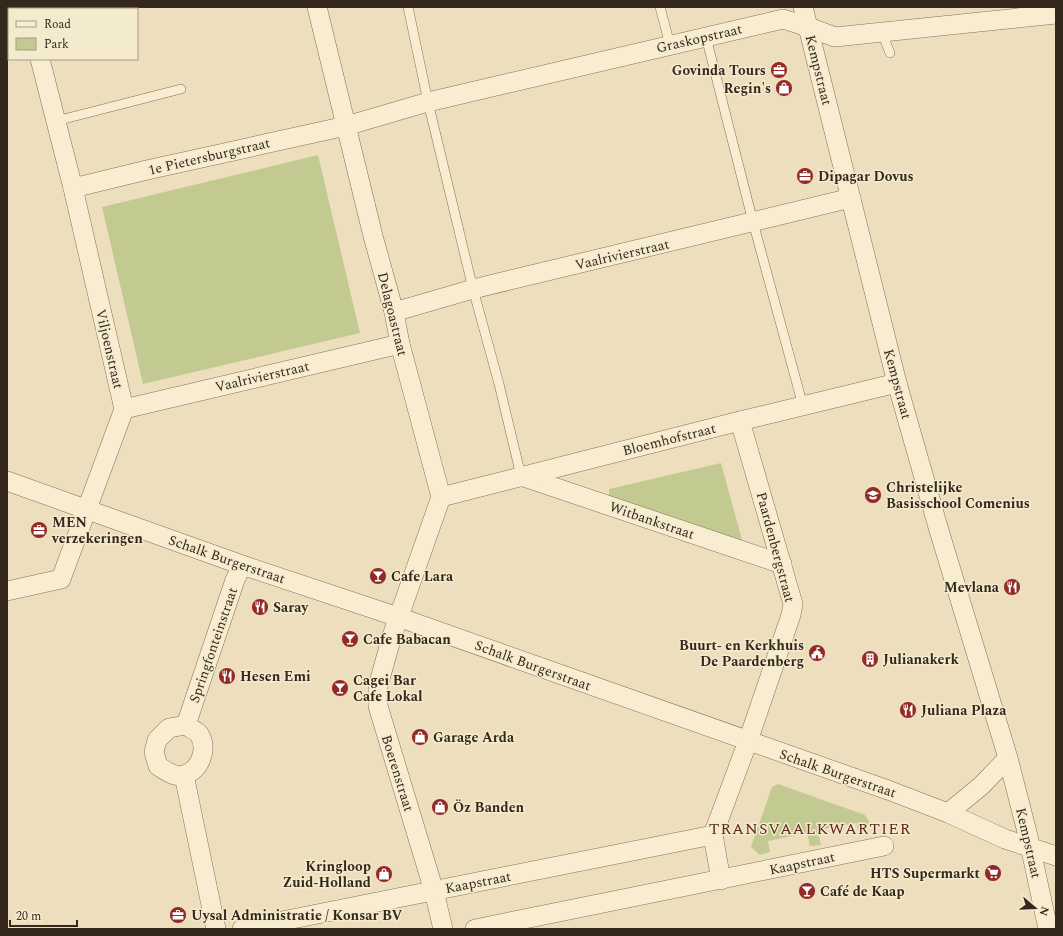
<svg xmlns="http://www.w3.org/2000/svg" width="1063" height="936" font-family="Spectral,serif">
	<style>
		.green { fill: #c2ca92 }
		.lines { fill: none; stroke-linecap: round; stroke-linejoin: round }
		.lane-casing { stroke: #847057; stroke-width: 10 }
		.street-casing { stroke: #847057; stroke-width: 20 }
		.lane { stroke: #f8edd0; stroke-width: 9 }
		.street { stroke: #f8edd0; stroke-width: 19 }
		.labels { text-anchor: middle; stroke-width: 3; stroke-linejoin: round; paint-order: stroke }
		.street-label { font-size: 14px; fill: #33281b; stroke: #f4eacd }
		.poi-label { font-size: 14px; font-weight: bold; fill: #33281b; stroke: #f4eacd; text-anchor: start }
		.quarter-label { font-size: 16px; letter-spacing: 1px; fill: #5f2b1c; stroke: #f4eacd }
	</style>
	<rect width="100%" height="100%" fill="#eddfbd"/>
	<g class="green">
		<path d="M318,155L360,333L143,384L102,207Z"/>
		<path d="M721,463L742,540L737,542L609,498V489Z"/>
		<path d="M778,784L865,815L869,821L866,834H859L856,823L818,830L821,845L810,846L807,833L768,841L770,852L760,855L751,847L772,787Z"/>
	</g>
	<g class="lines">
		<g class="lane-casing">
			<g id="lane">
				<path d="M408,7L428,102L473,289L499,384L521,476"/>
				<path d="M660,7L670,45"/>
				<path d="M882,33L890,53"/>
				<path d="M706,37L753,222L803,406"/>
				<path d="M56,121L181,89"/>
			</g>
		</g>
		<g class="street-casing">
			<g id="street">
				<path d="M27,7V9"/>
				<path d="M317,7L373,236L394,312L400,344L441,497L392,636L378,686V706L434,891L443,929"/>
				<path d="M803,7L897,383L938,527L1008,758L1027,832L1048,929"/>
				<path d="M73,188L147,170L346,126L428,102L783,19L808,27L835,37L1056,14"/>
				<path d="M394,312L473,289L851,198"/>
				<path d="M124,409L400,344"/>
				<path d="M521,476L782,564"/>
				<path d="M7,481L242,565L398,617L888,790L948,813L1005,839L1056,856"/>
				<path d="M441,497L740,421L897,383"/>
				<path d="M7,591L61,579L124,409L73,188L40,59"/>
				<path d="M186,725L235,580L242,565"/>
				<path d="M186,725C190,728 196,731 199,734C208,748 201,770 184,775C175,778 166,771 158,766L154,752L157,740L169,728Z"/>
				<path d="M184,775L216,929"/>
				<path d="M948,813L981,786L1008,758"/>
				<path d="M721,880L713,835L748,741L791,615L793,604L740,421"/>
				<path d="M242,929L713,835"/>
				<path d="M475,929L884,846"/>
			</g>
		</g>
		<use href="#lane" class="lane"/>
		<use href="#street" class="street"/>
	</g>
	<defs>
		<g id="office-disc" transform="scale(0.9)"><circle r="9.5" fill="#922a28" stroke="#f4eacd"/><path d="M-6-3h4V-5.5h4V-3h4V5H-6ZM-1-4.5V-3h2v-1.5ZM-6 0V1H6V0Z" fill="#fff"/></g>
		<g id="shop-disc" transform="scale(0.9)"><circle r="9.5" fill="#922a28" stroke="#f4eacd"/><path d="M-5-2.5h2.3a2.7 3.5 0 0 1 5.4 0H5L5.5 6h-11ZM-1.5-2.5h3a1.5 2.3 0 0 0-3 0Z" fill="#fff"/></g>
		<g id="school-disc" transform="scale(0.9)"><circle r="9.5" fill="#922a28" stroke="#f4eacd"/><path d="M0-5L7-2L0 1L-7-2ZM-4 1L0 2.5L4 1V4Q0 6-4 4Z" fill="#fff"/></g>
		<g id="bar-disc" transform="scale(0.9)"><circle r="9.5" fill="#922a28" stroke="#f4eacd"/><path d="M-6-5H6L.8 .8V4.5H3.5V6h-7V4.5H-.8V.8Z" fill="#fff"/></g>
		<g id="restaurant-disc" transform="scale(0.9)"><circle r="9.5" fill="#922a28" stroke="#f4eacd"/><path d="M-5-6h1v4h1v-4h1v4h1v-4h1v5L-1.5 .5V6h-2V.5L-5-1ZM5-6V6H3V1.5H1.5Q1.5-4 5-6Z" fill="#fff"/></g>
		<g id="civic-disc" transform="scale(0.9)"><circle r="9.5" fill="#922a28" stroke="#f4eacd"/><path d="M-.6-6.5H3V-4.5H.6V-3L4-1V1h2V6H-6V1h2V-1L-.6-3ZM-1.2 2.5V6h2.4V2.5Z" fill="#fff"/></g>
		<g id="building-disc" transform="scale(0.9)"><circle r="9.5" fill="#922a28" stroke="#f4eacd"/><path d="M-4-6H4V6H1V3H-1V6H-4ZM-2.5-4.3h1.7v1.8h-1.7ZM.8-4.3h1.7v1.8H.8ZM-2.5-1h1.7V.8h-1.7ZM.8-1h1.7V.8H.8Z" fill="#fff"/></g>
		<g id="supermarket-disc" transform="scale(0.9)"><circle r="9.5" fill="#922a28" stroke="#f4eacd"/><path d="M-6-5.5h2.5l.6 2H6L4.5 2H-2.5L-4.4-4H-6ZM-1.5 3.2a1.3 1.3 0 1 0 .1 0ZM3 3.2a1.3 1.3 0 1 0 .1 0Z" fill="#fff"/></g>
	</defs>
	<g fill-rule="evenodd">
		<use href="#office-disc" x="779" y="70"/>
		<use href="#shop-disc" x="784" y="88"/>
		<use href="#office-disc" x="805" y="176"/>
		<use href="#school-disc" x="873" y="495"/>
		<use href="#office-disc" x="39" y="530"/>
		<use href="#bar-disc" x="378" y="576"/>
		<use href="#restaurant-disc" x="1012" y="587"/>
		<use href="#restaurant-disc" x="260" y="607"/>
		<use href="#bar-disc" x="350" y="639"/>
		<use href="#civic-disc" x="817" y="653"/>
		<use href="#building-disc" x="870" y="659"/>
		<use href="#restaurant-disc" x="227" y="676"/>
		<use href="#bar-disc" x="340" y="688"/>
		<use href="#restaurant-disc" x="908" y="710"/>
		<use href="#shop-disc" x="420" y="737"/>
		<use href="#shop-disc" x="440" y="807"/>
		<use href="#supermarket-disc" x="993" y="873"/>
		<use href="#shop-disc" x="384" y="874"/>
		<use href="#bar-disc" x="807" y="891"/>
		<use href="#office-disc" x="178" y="915"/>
	</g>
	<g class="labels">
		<g class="street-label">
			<text transform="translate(699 38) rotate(-13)" y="5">Graskopstraat</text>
			<text transform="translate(819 70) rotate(76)" y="5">Kempstraat</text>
			<text transform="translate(209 156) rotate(-13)" y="5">1e Pietersburgstraat</text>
			<text transform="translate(622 254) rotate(-13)" y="5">Vaalrivierstraat</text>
			<text transform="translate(393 314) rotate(76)" y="5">Delagoastraat</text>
			<text transform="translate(110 349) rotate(77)" y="5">Viljoenstraat</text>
			<text transform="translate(262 376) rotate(-13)" y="5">Vaalrivierstraat</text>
			<text transform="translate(898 384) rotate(75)" y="5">Kempstraat</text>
			<text transform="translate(669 439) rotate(-14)" y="5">Bloemhofstraat</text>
			<text transform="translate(652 520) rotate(19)" y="5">Witbankstraat</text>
			<text transform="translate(776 547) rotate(75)" y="5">Paardenbergstraat</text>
			<text transform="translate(227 559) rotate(19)" y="5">Schalk Burgerstraat</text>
			<text transform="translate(213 645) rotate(-71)" y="5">Springfonteinstraat</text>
			<text transform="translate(533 665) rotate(20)" y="5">Schalk Burgerstraat</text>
			<text transform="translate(398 773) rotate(73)" y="5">Boerenstraat</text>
			<text transform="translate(838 773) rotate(19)" y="5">Schalk Burgerstraat</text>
			<text transform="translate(1029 843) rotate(77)" y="5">Kempstraat</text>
			<text transform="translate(802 863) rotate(-12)" y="5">Kaapstraat</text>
			<text transform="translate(478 882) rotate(-11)" y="5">Kaapstraat</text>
		</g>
		<g class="poi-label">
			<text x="766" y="75" text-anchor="end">Govinda Tours</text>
			<text x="771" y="93" text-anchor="end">Regin's</text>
			<text x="818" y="181">Dipagar Dovus</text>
			<text x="886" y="492">Christelijke<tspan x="886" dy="16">Basisschool Comenius</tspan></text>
			<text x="52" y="527">MEN<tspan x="52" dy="16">verzekeringen</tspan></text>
			<text x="391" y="581">Cafe Lara</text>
			<text x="999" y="592" text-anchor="end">Mevlana</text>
			<text x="273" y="612">Saray</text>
			<text x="363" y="644">Cafe Babacan</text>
			<text x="804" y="650" text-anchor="end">Buurt- en Kerkhuis<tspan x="804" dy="16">De Paardenberg</tspan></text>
			<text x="883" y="664">Julianakerk</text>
			<text x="240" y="681">Hesen Emi</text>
			<text x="353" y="685">Cagei Bar<tspan x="353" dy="16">Cafe Lokal</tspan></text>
			<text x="921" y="715">Juliana Plaza</text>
			<text x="433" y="742">Garage Arda</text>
			<text x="453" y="812">Öz Banden</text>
			<text x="371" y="871" text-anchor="end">Kringloop<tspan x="371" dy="16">Zuid-Holland</tspan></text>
			<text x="980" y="878" text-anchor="end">HTS Supermarkt</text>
			<text x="820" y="896">Café de Kaap</text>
			<text x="191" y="920">Uysal Administratie / Konsar BV</text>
		</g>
		<g class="quarter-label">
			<text x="810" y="834">TRANSVAALKWARTIER</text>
		</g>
	</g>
	<rect width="1063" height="936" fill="none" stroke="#33281b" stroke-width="16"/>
	<rect x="8" y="8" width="130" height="52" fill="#f4eacd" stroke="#a79c86"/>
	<rect x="16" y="21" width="20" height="6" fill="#f8edd0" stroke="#a79c86"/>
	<text x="44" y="28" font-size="12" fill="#33281b">Road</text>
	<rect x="16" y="38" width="20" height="12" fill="#c2ca92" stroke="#a79c86"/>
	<text x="44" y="48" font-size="12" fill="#33281b">Park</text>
	<g transform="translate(1035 908) rotate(109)" stroke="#f4eacd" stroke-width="3" paint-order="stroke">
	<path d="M0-3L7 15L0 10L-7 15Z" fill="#33281b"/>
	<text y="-6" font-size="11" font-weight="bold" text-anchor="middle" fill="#33281b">N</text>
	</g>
	<path d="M10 920v6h67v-6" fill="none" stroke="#33281b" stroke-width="2"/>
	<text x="16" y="920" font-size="12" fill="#33281b" stroke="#f4eacd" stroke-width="3" paint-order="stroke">20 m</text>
</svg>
